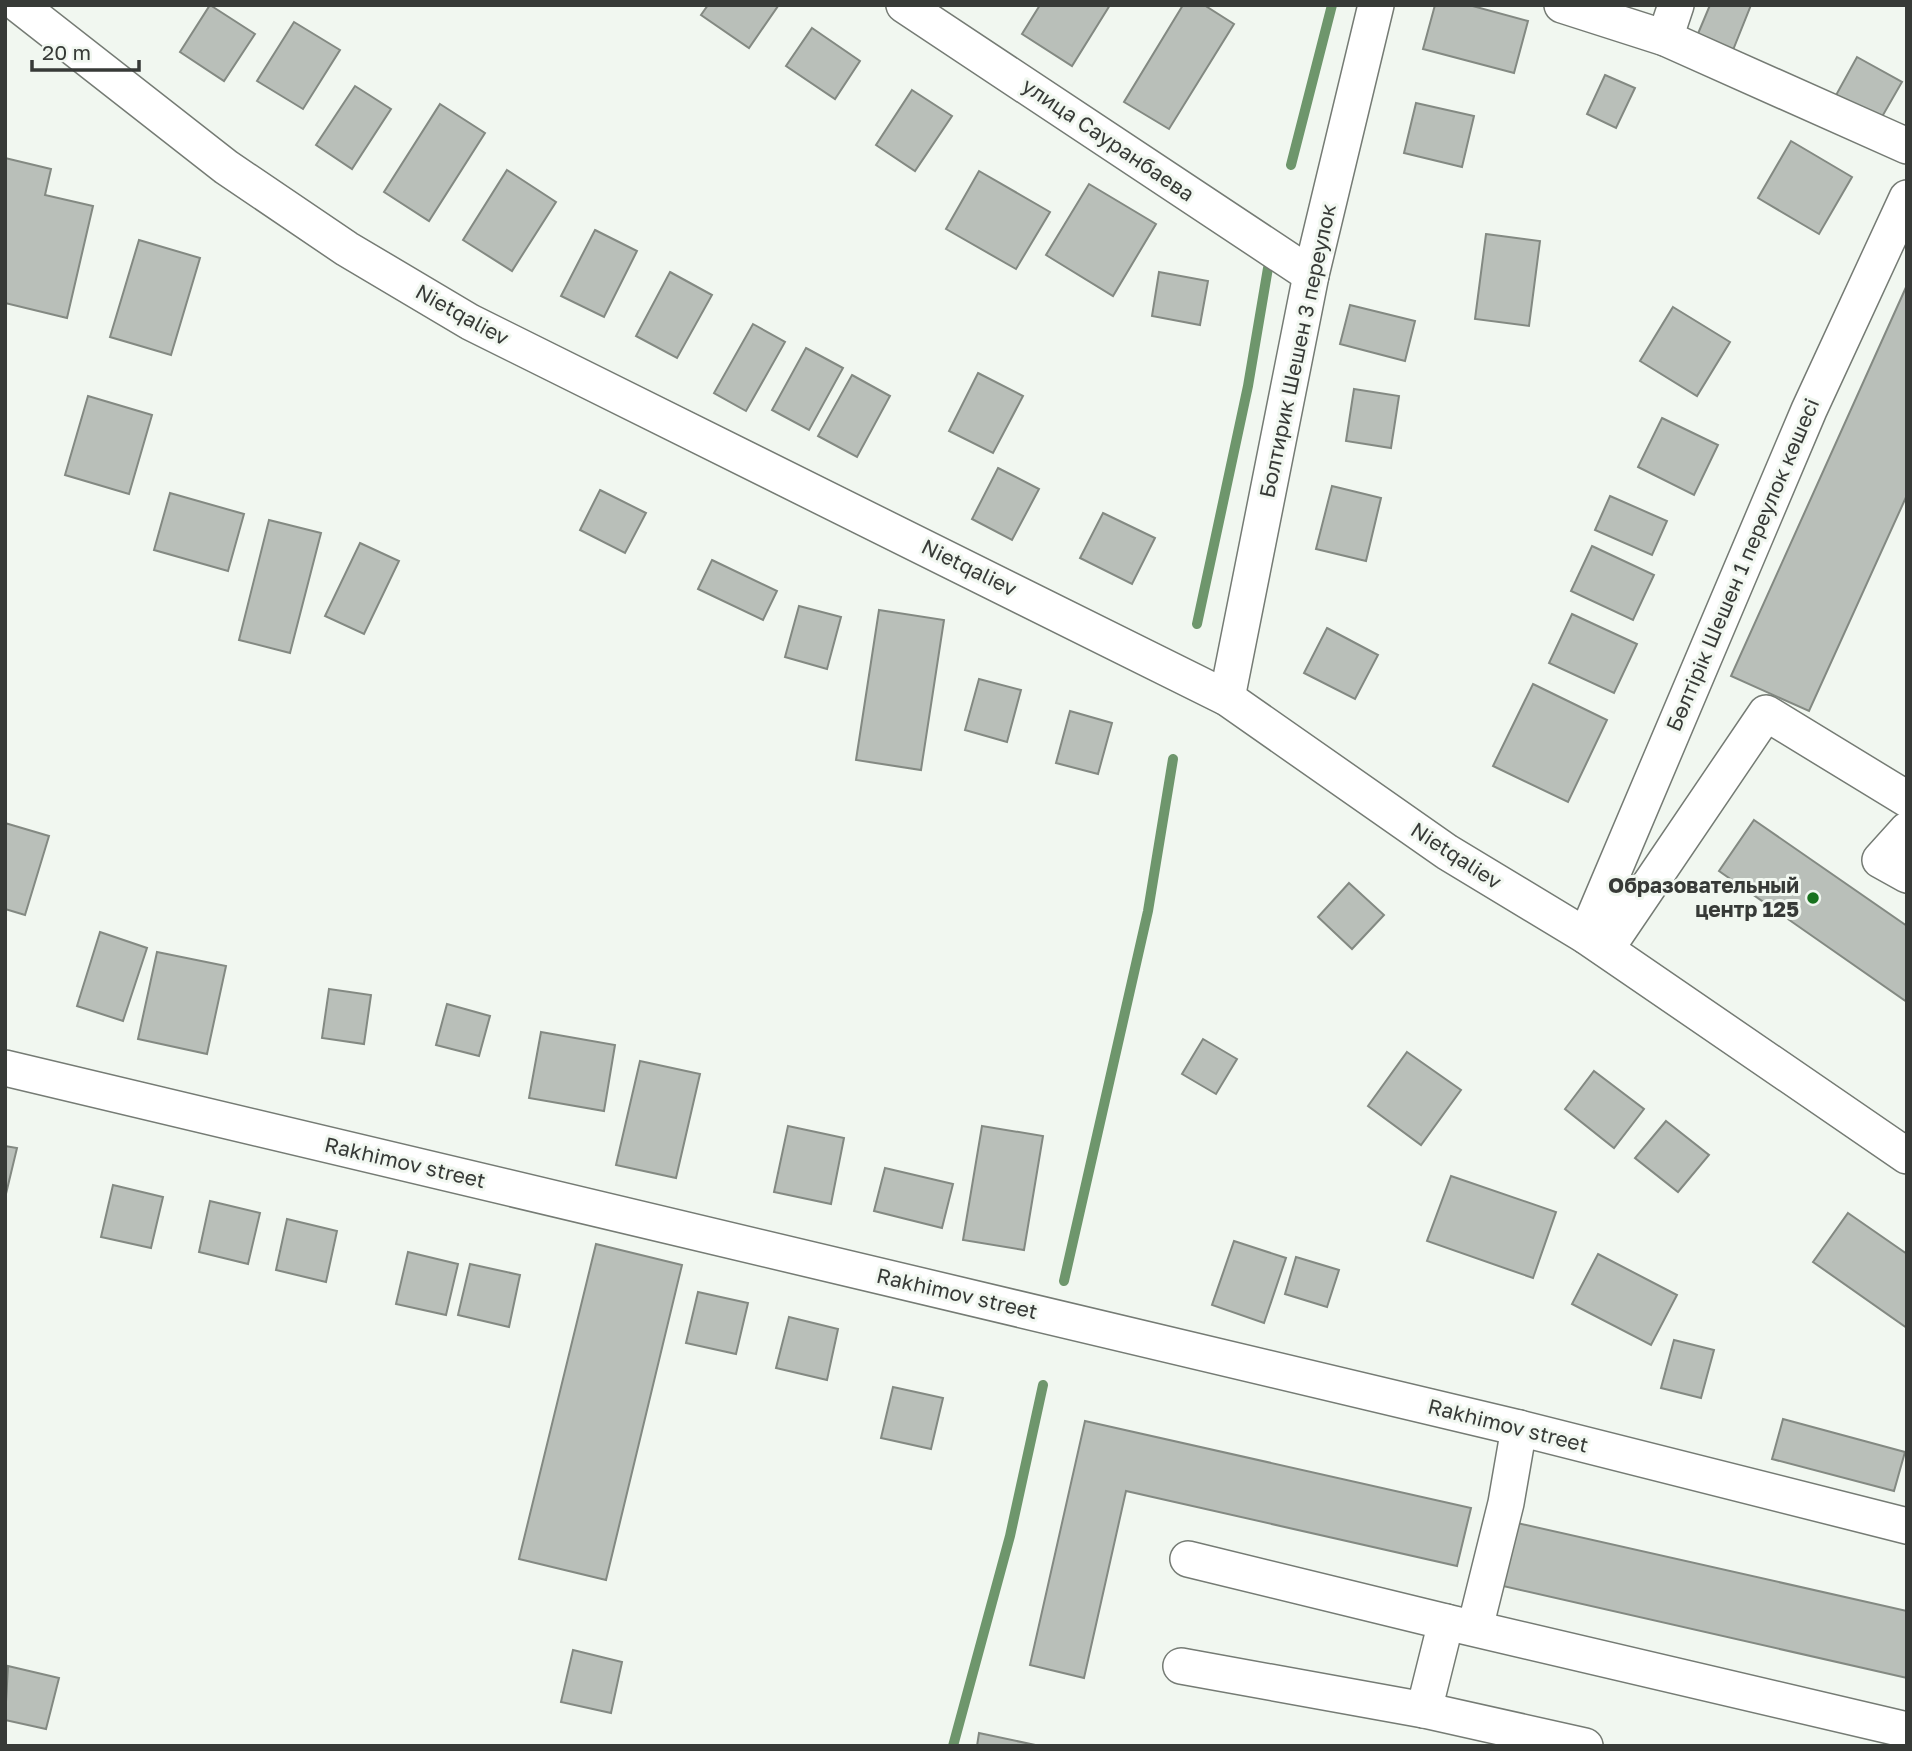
<svg xmlns="http://www.w3.org/2000/svg" width="1912" height="1751" font-family="'Golos Text',sans-serif">
	<style>
		.lines { fill: none; stroke-linecap: round; stroke-linejoin: round }
		.stream { stroke: #6e966c; stroke-width: 10 }
		.building { fill: #b9bfb9; stroke: #838982; stroke-width: 2 }
		.minor-casing { stroke: #757b74; stroke-width: 38 }
		.minor { stroke: #fff; stroke-width: 35 }
		.poi-dot { fill: #18721e; stroke: #f1f7f0; stroke-width: 2.5 }
		.labels { text-anchor: middle; stroke-width: 6; stroke-linejoin: round; paint-order: stroke }
		.street-label { font-size: 21px; fill: #373a37; stroke: #f1f7f0 }
		.poi-label { font-size: 21px; font-weight: bold; fill: #373a37; stroke: #f1f7f0; text-anchor: end }
	</style>
	<rect width="100%" height="100%" fill="#f1f7f0"/>
	<g class="lines">
		<g class="stream">
			<path d="M1291,165L1332,5"/>
			<path d="M1197,624L1248,386L1268,268"/>
			<path d="M1064,1281L1148,911L1173,759"/>
			<path d="M953,1746L1010,1536L1043,1385"/>
		</g>
	</g>
	<g class="building">
		<path d="M210,5L255,34L224,81L180,52Z"/>
		<path d="M708,5H777L778,6L749,48L701,15Z"/>
		<path d="M1040,5H1110L1072,66L1022,34Z"/>
		<path d="M1183,5H1204L1234,24L1169,129L1124,102Z"/>
		<path d="M1435,5H1469L1528,21L1514,73L1423,49Z"/>
		<path d="M1710,5H1751L1733,50L1697,36Z"/>
		<path d="M294,22L340,50L303,109L257,81Z"/>
		<path d="M812,28L860,61L835,99L786,66Z"/>
		<path d="M1857,57L1902,82L1879,122L1835,97Z"/>
		<path d="M1605,75L1635,88L1616,128L1587,114Z"/>
		<path d="M355,86L391,109L352,169L316,145Z"/>
		<path d="M912,90L952,116L915,171L876,145Z"/>
		<path d="M1416,103L1474,116L1462,167L1404,153Z"/>
		<path d="M440,104L485,133L429,221L384,192Z"/>
		<path d="M1791,141L1852,177L1819,234L1758,198Z"/>
		<path d="M5,158L51,169L45,195L93,206L67,318L5,303Z"/>
		<path d="M507,170L556,202L512,271L463,240Z"/>
		<path d="M979,171L1050,212L1016,269L946,229Z"/>
		<path d="M1089,184L1156,224L1113,296L1046,255Z"/>
		<path d="M595,230L637,251L604,317L561,296Z"/>
		<path d="M1486,234L1540,241L1529,326L1475,319Z"/>
		<path d="M139,240L200,258L171,355L110,337Z"/>
		<path d="M670,272L712,295L677,358L636,336Z"/>
		<path d="M1159,272L1208,281L1200,325L1152,316Z"/>
		<path d="M1907,285V495L1809,711L1731,676Z"/>
		<path d="M1350,305L1415,321L1405,361L1340,344Z"/>
		<path d="M1673,307L1730,342L1697,396L1640,361Z"/>
		<path d="M753,324L785,342L746,411L714,393Z"/>
		<path d="M806,348L843,368L809,430L772,410Z"/>
		<path d="M978,373L1023,396L993,453L949,431Z"/>
		<path d="M852,375L890,396L857,457L818,436Z"/>
		<path d="M1354,389L1399,396L1391,448L1346,441Z"/>
		<path d="M88,396L152,415L129,494L65,475Z"/>
		<path d="M1662,418L1718,445L1694,495L1638,467Z"/>
		<path d="M998,468L1039,489L1012,540L972,519Z"/>
		<path d="M1332,486L1381,498L1366,561L1316,549Z"/>
		<path d="M600,490L646,513L625,553L580,530Z"/>
		<path d="M170,493L244,514L228,571L154,550Z"/>
		<path d="M1610,496L1667,521L1652,555L1595,530Z"/>
		<path d="M1103,513L1155,538L1132,584L1080,558Z"/>
		<path d="M269,520L321,533L290,653L239,640Z"/>
		<path d="M360,543L399,561L364,634L325,616Z"/>
		<path d="M1592,546L1654,575L1633,620L1571,591Z"/>
		<path d="M712,560L777,591L763,620L698,589Z"/>
		<path d="M799,606L841,617L827,669L785,657Z"/>
		<path d="M879,610L944,620L921,770L856,760Z"/>
		<path d="M1572,614L1637,644L1614,693L1549,663Z"/>
		<path d="M1327,628L1378,655L1355,699L1304,673Z"/>
		<path d="M979,679L1021,690L1007,742L965,730Z"/>
		<path d="M1533,684L1607,720L1568,802L1493,766Z"/>
		<path d="M1070,711L1112,723L1098,774L1056,763Z"/>
		<path d="M1754,820L1907,926V1002L1719,871Z"/>
		<path d="M5,823L49,836L25,915L5,909Z"/>
		<path d="M1349,883L1384,915L1352,949L1318,917Z"/>
		<path d="M100,932L147,948L123,1021L77,1006Z"/>
		<path d="M157,952L226,966L207,1054L138,1039Z"/>
		<path d="M329,989L371,995L364,1044L322,1038Z"/>
		<path d="M447,1004L490,1016L479,1056L436,1045Z"/>
		<path d="M541,1032L615,1045L604,1111L529,1098Z"/>
		<path d="M1203,1039L1237,1059L1216,1094L1182,1074Z"/>
		<path d="M1407,1052L1461,1090L1421,1145L1368,1106Z"/>
		<path d="M640,1061L700,1074L676,1178L616,1165Z"/>
		<path d="M1594,1071L1644,1109L1614,1148L1565,1109Z"/>
		<path d="M1666,1121L1709,1155L1678,1192L1635,1158Z"/>
		<path d="M788,1126L844,1138L831,1204L774,1192Z"/>
		<path d="M982,1126L1043,1136L1024,1250L963,1240Z"/>
		<path d="M5,1146L17,1148L5,1198Z"/>
		<path d="M885,1168L953,1184L942,1228L874,1211Z"/>
		<path d="M1451,1176L1556,1212L1533,1278L1427,1241Z"/>
		<path d="M113,1185L163,1197L151,1248L101,1237Z"/>
		<path d="M210,1201L260,1213L248,1264L199,1252Z"/>
		<path d="M1848,1213L1907,1254V1328L1813,1262Z"/>
		<path d="M287,1219L337,1231L326,1282L276,1270Z"/>
		<path d="M1234,1241L1286,1258L1264,1323L1212,1305Z"/>
		<path d="M596,1244L682,1265L606,1580L519,1559Z"/>
		<path d="M408,1252L458,1264L446,1315L396,1304Z"/>
		<path d="M1598,1254L1677,1295L1651,1345L1572,1304Z"/>
		<path d="M1296,1257L1339,1270L1327,1307L1285,1294Z"/>
		<path d="M470,1264L520,1275L509,1327L458,1315Z"/>
		<path d="M698,1292L748,1303L736,1354L686,1343Z"/>
		<path d="M789,1317L838,1329L827,1380L776,1368Z"/>
		<path d="M1674,1340L1714,1350L1701,1398L1661,1388Z"/>
		<path d="M893,1387L943,1398L931,1449L881,1438Z"/>
		<path d="M1783,1419L1905,1452L1894,1491L1772,1459Z"/>
		<path d="M1085,1421L1471,1508L1457,1566L1126,1491L1084,1678L1030,1665Z"/>
		<path d="M1504,1520L1907,1611V1678L1490,1583Z"/>
		<path d="M573,1650L622,1662L611,1713L561,1702Z"/>
		<path d="M8,1666L59,1678L46,1729L5,1720Z"/>
		<path d="M979,1733L1040,1746H977Z"/>
	</g>
	<g class="lines">
		<g class="minor-casing">
			<g id="minor">
				<path d="M19,5L226,167L347,249L470,322L1227,698L1447,852L1586,936L1907,1156"/>
				<path d="M904,5L1311,275"/>
				<path d="M1562,5L1665,38L1907,146"/>
				<path d="M1665,38L1676,5"/>
				<path d="M1227,698L1311,275L1376,5"/>
				<path d="M1907,830L1880,860L1907,875"/>
				<path d="M1586,936L1809,410L1907,198"/>
				<path d="M1606,949L1766,713L1907,799"/>
				<path d="M5,1068L1519,1428L1907,1526"/>
				<path d="M1188,1559L1446,1622L1424,1710"/>
				<path d="M1446,1622L1907,1730"/>
				<path d="M1475,1628L1506,1503L1519,1428"/>
				<path d="M1181,1666L1424,1710L1585,1746"/>
			</g>
		</g>
		<use href="#minor" class="minor"/>
	</g>
	<circle class="poi-dot" cx="1813" cy="898" r="7"/>
	<g class="labels">
		<g class="street-label">
			<text transform="translate(1108 140) rotate(34)" y="7">улица Сауранбаева</text>
			<text transform="translate(462 315) rotate(29)" y="7">Nietqaliev</text>
			<text transform="translate(1298 351) rotate(-78)" y="7">Болтирик Шешен 3 переулок</text>
			<text transform="translate(1743 565) rotate(-67)" y="7">Бөлтірік Шешен 1 переулок көшесі</text>
			<text transform="translate(969 568) rotate(26)" y="7">Nietqaliev</text>
			<text transform="translate(1456 856) rotate(33)" y="7">Nietqaliev</text>
			<text transform="translate(405 1163) rotate(13)" y="7">Rakhimov street</text>
			<text transform="translate(957 1294) rotate(13)" y="7">Rakhimov street</text>
			<text transform="translate(1508 1426) rotate(14)" y="7">Rakhimov street</text>
		</g>
		<g class="poi-label">
			<text x="1799" y="893">Образовательный<tspan x="1799" dy="24">центр 125</tspan></text>
		</g>
	</g>
	<rect width="1912" height="1751" fill="none" stroke="#373a37" stroke-width="14"/>
	<path d="M32 60v10h107v-10" fill="none" stroke="#373a37" stroke-width="3.5"/>
	<text x="42" y="60" font-size="21" fill="#373a37" stroke="#f1f7f0" stroke-width="5" paint-order="stroke">20 m</text>
</svg>
